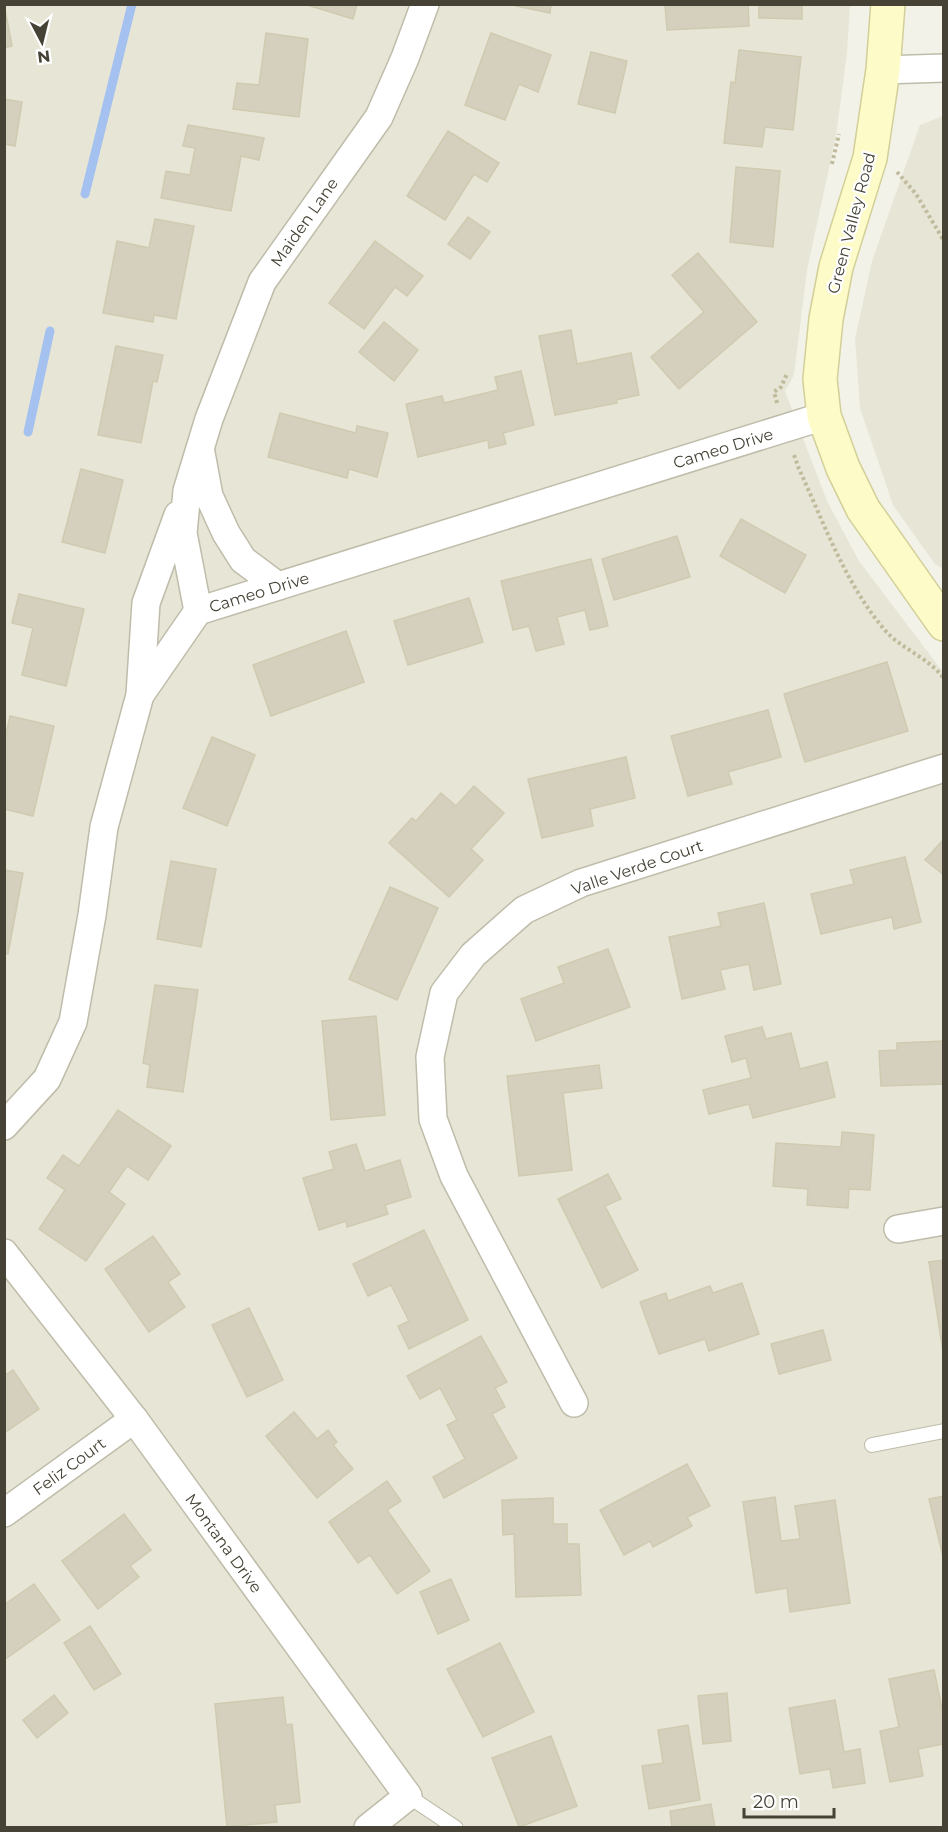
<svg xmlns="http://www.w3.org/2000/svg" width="948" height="1832" font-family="Montserrat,sans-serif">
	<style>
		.residential { fill: #e7e5d6 }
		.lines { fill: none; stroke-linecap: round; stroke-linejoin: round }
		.stream { stroke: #a5c1ef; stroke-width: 9 }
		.building { fill: #d5d0bd; stroke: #cfcab0; stroke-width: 1.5 }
		.lane-casing { stroke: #bfbcaa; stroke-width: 16 }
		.street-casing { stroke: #bfbcaa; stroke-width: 30 }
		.secondary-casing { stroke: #d2cf98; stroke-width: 36 }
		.path { stroke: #c0bb9c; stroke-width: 4; stroke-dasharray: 3 3; stroke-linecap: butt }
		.lane { stroke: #fff; stroke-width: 14 }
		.street { stroke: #fff; stroke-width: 27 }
		.secondary { stroke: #fdfbc8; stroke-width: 33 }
		.labels { text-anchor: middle; stroke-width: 4.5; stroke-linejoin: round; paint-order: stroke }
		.street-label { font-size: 16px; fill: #464336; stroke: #fff }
	</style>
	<rect width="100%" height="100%" fill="#f3f2e8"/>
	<g class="residential">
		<path d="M5,5H850L847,53L836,136L807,270L794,375L785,391L827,501L859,561L943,672V1827L5,1828Z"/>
		<path d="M943,116H944L943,569L935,564L893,505L860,408L855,339L872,261L920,125Z"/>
	</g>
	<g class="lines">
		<g class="stream">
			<path d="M85,194L132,4"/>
			<path d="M28,432L50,331"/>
		</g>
	</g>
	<g class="building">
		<path d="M4,4L12,46L4,48Z"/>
		<path d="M304,4H357L353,19Z"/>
		<path d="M507,4H551L550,13Z"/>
		<path d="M665,4H748L749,26L667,30Z"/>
		<path d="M759,4H802V19L759,18Z"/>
		<path d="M266,33L308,39L299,117L233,109L237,83L259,85Z"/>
		<path d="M491,33L551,55L538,92L519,84L505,120L465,105Z"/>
		<path d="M739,50L801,57L793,130L765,127L762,147L724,143L731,82L735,83Z"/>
		<path d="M591,52L627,61L615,113L578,104Z"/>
		<path d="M4,99L22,102L15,146L5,144L4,146Z"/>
		<path d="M188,125L264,138L259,160L241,156L231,211L161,198L166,171L190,175L195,148L183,146Z"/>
		<path d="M448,131L499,163L487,182L474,174L445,220L407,196Z"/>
		<path d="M736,167L780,171L773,247L730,242Z"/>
		<path d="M468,217L490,232L470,259L448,244Z"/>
		<path d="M155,219L194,226L176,319L154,315L153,322L103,313L117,241L149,248Z"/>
		<path d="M375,241L423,276L407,296L395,287L364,329L329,303Z"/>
		<path d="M698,253L757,322L679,389L651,357L704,312L672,275Z"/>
		<path d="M384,322L418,350L394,381L359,352Z"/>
		<path d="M571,330L577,364L631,353L639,395L616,400L617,403L555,415L539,336Z"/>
		<path d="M116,346L163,355L157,382L153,381L141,443L98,435Z"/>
		<path d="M521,371L534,425L503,433L506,444L489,448L488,440L418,457L406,404L442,396L444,403L498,390L495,377Z"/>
		<path d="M280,413L356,433L357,426L388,433L377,477L349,469L347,478L268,457Z"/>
		<path d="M81,469L123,480L105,553L62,542Z"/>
		<path d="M741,519L806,555L785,593L720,556Z"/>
		<path d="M677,536L690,577L614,600L602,559Z"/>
		<path d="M591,559L608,626L590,630L585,610L557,617L564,644L536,651L529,626L513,630L501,581Z"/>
		<path d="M19,594L84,609L66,686L22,675L33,628L12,623Z"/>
		<path d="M469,598L483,642L408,665L394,621Z"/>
		<path d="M346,631L364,682L271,716L253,665Z"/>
		<path d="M887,662L908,731L805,762L784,694Z"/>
		<path d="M768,710L781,757L728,772L732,784L688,796L671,736Z"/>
		<path d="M10,716L54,726L33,816L4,809V743Z"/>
		<path d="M212,737L255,755L227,826L183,808Z"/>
		<path d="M626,757L635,798L590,809L593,826L542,838L528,779Z"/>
		<path d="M474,786L504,813L471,849L483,860L449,897L389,843L412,818L416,821L441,793L456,806Z"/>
		<path d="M944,839V875L925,860Z"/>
		<path d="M905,857L921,922L894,929L892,917L821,934L811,894L854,884L850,870Z"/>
		<path d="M171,861L216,869L201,947L157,939Z"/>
		<path d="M4,870L23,873L8,954L4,953Z"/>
		<path d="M390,887L438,908L397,1000L349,979Z"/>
		<path d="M764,903L781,984L754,990L749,964L720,970L725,989L682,999L669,937L721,926L718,913Z"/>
		<path d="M608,949L630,1007L536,1041L521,999L564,983L558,967Z"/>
		<path d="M155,985L198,990L183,1092L147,1087L150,1065L143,1063Z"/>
		<path d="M376,1016L385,1115L331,1120L322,1021Z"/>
		<path d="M762,1027L766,1039L791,1033L800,1069L827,1062L835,1097L753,1118L749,1104L709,1114L703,1090L751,1078L746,1058L732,1062L725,1036Z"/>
		<path d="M944,1041V1084L881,1086L879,1051L897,1050V1043Z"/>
		<path d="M599,1065L602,1088L563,1093L572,1170L519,1176L507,1076Z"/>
		<path d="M118,1110L171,1146L148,1180L127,1166L109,1192L125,1204L86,1261L39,1229L65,1190L47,1178L63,1155L79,1166Z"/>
		<path d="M842,1132L874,1135L870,1190L849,1189L848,1208L807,1205L808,1189L773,1186L776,1143L841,1147Z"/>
		<path d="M356,1144L365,1171L400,1160L411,1197L385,1205L388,1214L347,1227L346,1221L319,1230L303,1178L334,1169L329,1152Z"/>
		<path d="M608,1174L621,1199L605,1206L638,1270L602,1288L558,1199Z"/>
		<path d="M424,1230L468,1320L409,1349L398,1326L409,1321L391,1285L368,1296L353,1264Z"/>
		<path d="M153,1236L180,1274L168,1282L185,1307L149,1332L105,1269Z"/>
		<path d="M944,1260V1358L929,1262Z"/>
		<path d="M742,1283L759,1334L709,1351L705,1339L659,1354L640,1302L666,1293L668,1301L710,1286L713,1293Z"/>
		<path d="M249,1308L283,1380L247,1397L212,1325Z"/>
		<path d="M823,1330L831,1360L779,1374L771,1344Z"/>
		<path d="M481,1336L507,1382L495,1388L505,1407L492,1414L517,1458L444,1498L433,1477L465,1459L447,1425L457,1420L440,1388L420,1399L407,1376Z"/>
		<path d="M13,1370L39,1409L4,1433V1376Z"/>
		<path d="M294,1412L317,1439L328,1430L337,1442L333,1445L353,1469L317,1498L266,1436Z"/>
		<path d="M687,1464L710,1506L687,1517L692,1526L653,1547L650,1541L624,1555L600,1510Z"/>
		<path d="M387,1481L401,1501L387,1510L430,1571L397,1594L370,1555L358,1563L329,1522Z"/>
		<path d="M944,1496V1561L929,1499Z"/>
		<path d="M775,1497L781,1541L800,1539L795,1506L835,1500L850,1603L790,1612L787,1588L756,1593L743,1502Z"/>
		<path d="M553,1498V1524H567V1544H579L581,1595L516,1597L514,1534L503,1535L502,1500Z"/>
		<path d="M124,1514L151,1550L130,1566L139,1577L98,1609L62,1561Z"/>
		<path d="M451,1579L469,1620L438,1634L420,1592Z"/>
		<path d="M34,1584L60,1620L4,1660V1605Z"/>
		<path d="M90,1626L121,1674L94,1690L64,1643Z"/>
		<path d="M500,1643L534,1712L483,1737L447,1669Z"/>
		<path d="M934,1670L942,1709H944V1744L918,1749L923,1776L890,1782L880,1731L899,1727L889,1679Z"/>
		<path d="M727,1693L731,1741L703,1744L698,1696Z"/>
		<path d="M54,1695L68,1713L37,1738L23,1720Z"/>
		<path d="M283,1697L286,1725L292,1724L300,1802L275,1805L277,1822L227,1827L215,1704Z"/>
		<path d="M835,1700L844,1752L860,1749L865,1783L833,1788L830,1769L800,1774L789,1708Z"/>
		<path d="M688,1725L700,1800L649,1809L642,1766L663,1763L658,1730Z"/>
		<path d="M551,1736L577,1806L519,1827L492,1758Z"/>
		<path d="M711,1804L715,1828H672L670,1811Z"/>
	</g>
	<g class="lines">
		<g class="lane-casing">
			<g id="lane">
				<path d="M872,1445L944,1431"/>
				<path d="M408,1796L456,1828"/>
			</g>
		</g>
		<g class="street-casing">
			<g id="street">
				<path d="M883,70L944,68"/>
				<path d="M201,453L209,496L226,533L243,560L278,586"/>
				<path d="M198,611L183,533L187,491L209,419L262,282L379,117L405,58L425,4"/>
				<path d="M140,695L146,603L178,515"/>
				<path d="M4,1126L47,1079L73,1022L92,915L104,827L140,695L198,611L824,416"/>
				<path d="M898,1229L944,1221"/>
				<path d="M4,1253L134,1419L408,1796L368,1828"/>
				<path d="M574,1403L454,1176L433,1119L430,1057L444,993L473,955L524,910L581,883L944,768"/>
				<path d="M4,1513L134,1419"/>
			</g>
		</g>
		<g class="secondary-casing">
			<path id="secondary" d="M888,4L883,70L870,158L836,267L826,319L820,379L824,416L843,468L863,509L944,624"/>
		</g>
		<g class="path">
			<path d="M832,164L839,134"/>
			<path d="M897,172L916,194L944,241"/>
			<path d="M777,403L774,392L781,387L787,374"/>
			<path d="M794,455L799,469C824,523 845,583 884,629C900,649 929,657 944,679"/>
		</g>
		<use href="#lane" class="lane"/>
		<use href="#street" class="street"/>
		<use href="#secondary" class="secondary"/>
	</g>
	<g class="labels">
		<g class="street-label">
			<text transform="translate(304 222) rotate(-55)" y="6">Maiden Lane</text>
			<text transform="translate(851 223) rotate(-75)" y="6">Green Valley Road</text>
			<text transform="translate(723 448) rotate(-17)" y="6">Cameo Drive</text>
			<text transform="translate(259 592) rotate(-17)" y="6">Cameo Drive</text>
			<text transform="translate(637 867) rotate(-19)" y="6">Valle Verde Court</text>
			<text transform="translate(69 1466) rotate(-36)" y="6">Feliz Court</text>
			<text transform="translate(224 1543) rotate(54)" y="6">Montana Drive</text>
		</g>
	</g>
	<rect width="948" height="1832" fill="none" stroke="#464336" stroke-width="12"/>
	<g transform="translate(42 42) rotate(173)" stroke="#ffffff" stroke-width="4.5" paint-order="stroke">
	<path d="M0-4.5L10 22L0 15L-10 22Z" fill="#464336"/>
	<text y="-9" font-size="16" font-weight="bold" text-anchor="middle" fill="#464336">N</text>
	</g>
	<path d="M744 1808v9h90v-9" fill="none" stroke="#464336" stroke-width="3"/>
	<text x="753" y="1808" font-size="18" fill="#464336" stroke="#ffffff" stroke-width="4.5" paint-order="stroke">20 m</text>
</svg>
